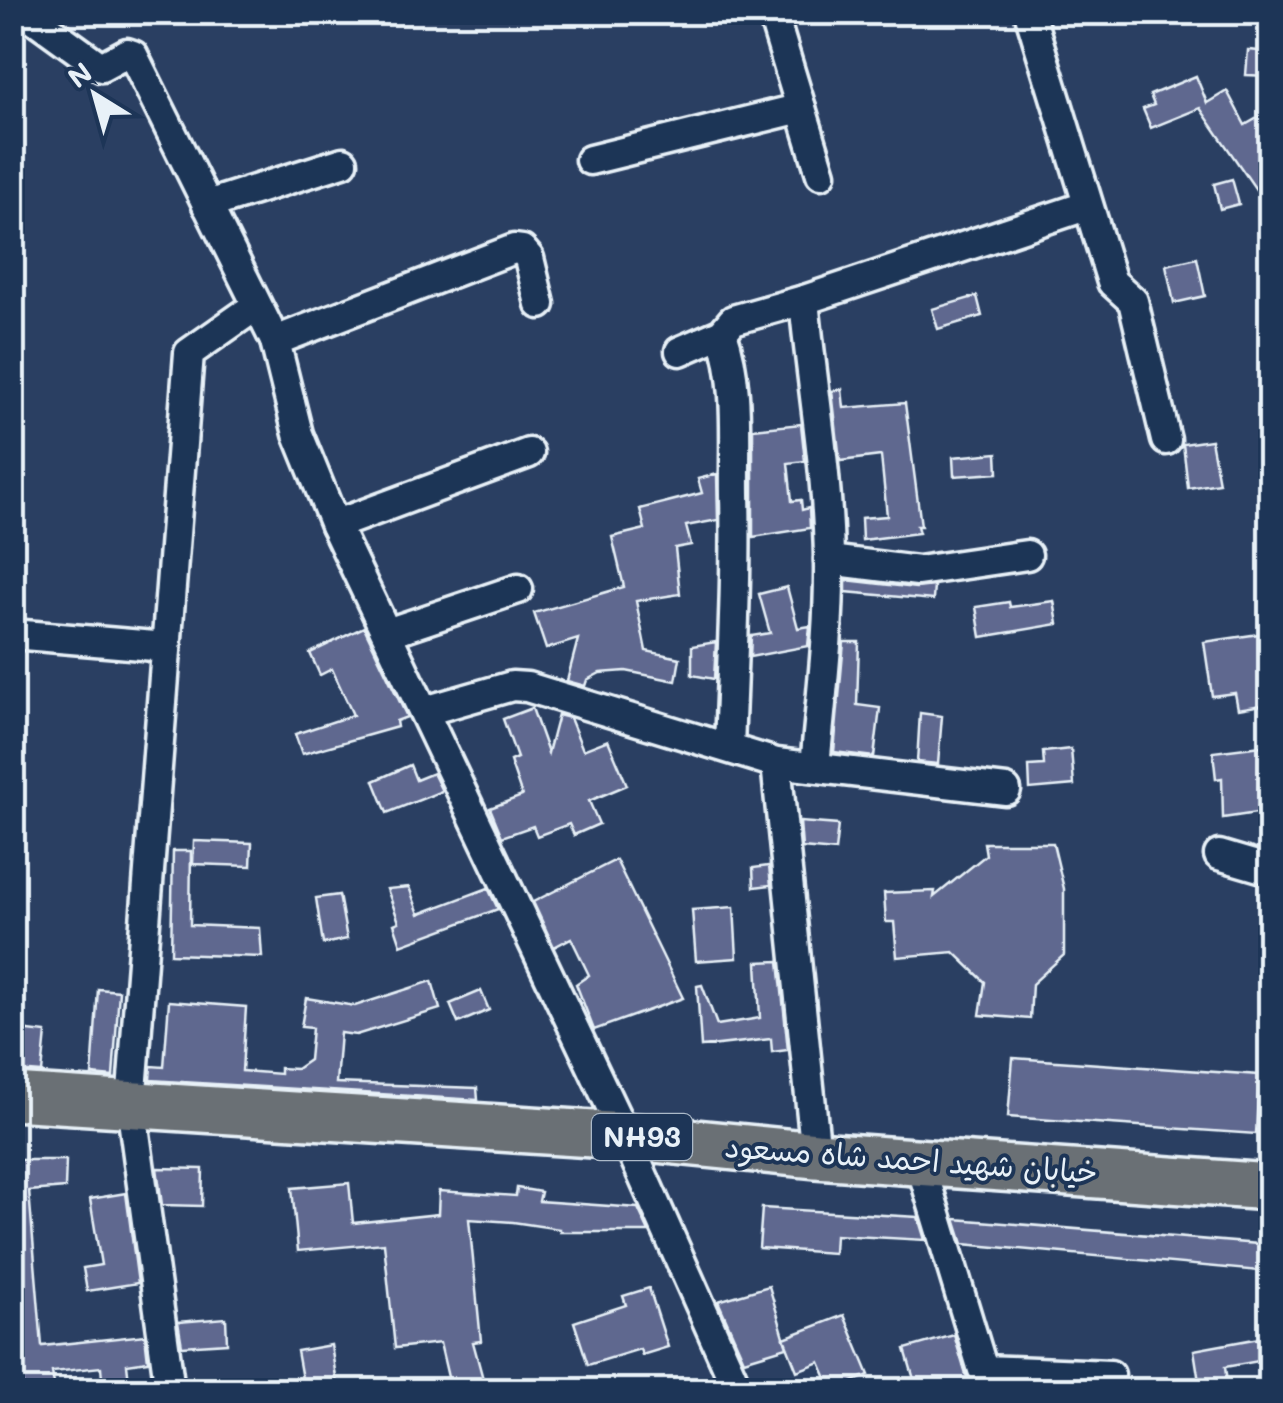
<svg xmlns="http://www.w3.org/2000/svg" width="1283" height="1403" font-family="Mali,'Playpen Sans Arabic',sans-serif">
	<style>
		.building { fill: #5e678f; stroke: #e8f1f8; stroke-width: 2.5 }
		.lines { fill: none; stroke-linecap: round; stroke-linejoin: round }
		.street-casing { stroke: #e8f1f8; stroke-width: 35 }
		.primary-casing { stroke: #e8f1f8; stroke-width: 52 }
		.street { stroke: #1d3557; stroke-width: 28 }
		.primary { stroke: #6b7074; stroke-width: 45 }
		.labels { text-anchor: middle; stroke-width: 8; stroke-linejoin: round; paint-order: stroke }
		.shield { fill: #1d3557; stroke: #abb9c8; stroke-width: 2.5 }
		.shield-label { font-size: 28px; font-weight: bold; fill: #e8f1f8 }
		.street-label { font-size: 30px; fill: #e8f1f8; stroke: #1d3557 }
	</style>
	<rect width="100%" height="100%" fill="#2a3f62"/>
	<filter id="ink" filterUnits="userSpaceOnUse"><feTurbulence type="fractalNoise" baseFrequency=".01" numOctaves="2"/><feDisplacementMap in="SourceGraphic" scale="20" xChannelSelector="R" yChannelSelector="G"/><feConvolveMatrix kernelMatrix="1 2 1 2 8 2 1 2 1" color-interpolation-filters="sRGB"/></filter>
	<g filter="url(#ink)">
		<g class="building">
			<path d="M1248,50L1270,52V76L1246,75Z"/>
			<path d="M1196,76L1207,103L1227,91L1245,125L1261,116L1264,121L1270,118V210L1200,108L1151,128L1143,109L1154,105L1150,95Z"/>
			<path d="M1232,179L1239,204L1220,209L1214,184Z"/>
			<path d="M1197,258L1205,296L1174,303L1166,265Z"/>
			<path d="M977,296L982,316L938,329L932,309Z"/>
			<path d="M842,389L844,408L905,403L921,526H917L919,533L862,540L861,518L887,516L881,456L840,461L832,391Z"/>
			<path d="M801,424L805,461L788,463L792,501L801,500L802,510L809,508L810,528L753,537V429Z"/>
			<path d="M1211,440L1219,483L1188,488L1183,444Z"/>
			<path d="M997,453L998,473L954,476L953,457Z"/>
			<path d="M717,474L718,520L686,526L691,545L675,548L680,594L636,601L646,651L680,658L676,681L626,671L600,673L587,680L585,686L567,681L578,639L546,649L534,613L624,587L612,537L645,529L640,509L702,493L698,479Z"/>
			<path d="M846,580L916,588L934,586L933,600L846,592Z"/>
			<path d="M787,587L798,628L810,626L808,646L750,657L751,636L770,633L759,594Z"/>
			<path d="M1054,601L1058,624L981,637L976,607L1009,602L1010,607Z"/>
			<path d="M364,627L407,717L396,721L397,727L302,754L295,734L353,715L332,669L320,675L310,653Z"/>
			<path d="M1259,634L1268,704L1238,709L1235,693L1212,696L1204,642Z"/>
			<path d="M716,642L714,679L692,675V646Z"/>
			<path d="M844,642H859L857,705L880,708L874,757L834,752Z"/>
			<path d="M532,708L548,753L558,715L570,718L583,750L608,740L627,785L589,801L599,824L574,835L569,824L537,836L533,826L502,837L490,808L522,796L510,761L517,758L503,719Z"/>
			<path d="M920,713L942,716L938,764L917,762Z"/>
			<path d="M1270,745V811L1223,818L1222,778L1216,779L1213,752Z"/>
			<path d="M1071,749L1074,785L1030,789L1029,766L1044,765L1043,752Z"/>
			<path d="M410,765L416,780L433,773L442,791L387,813L374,781Z"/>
			<path d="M800,822L838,825L835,851L802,848Z"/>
			<path d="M194,841L252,843L251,866L193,864Z"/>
			<path d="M984,843H1053L1064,889V955L1032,984L1030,1019L980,1015L985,982L954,952L897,957L894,922H886L884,893L935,891L934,897L986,855Z"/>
			<path d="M173,851H191L190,925L260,928L262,957L171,954Z"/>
			<path d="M616,860L683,998L594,1030L576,984L589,975L571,938L554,947L533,902Z"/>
			<path d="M769,866L771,885L754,887L753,868Z"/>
			<path d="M409,887L419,914L488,888L498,909L401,945L394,924L399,922L387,889Z"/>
			<path d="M339,895L347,939L323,944L316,898Z"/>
			<path d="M734,907L737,958L696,961L692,910Z"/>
			<path d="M779,961L788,1050L772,1052L771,1039L701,1047L697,986L702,985L717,1025L760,1018L757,962Z"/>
			<path d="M432,981L440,1009L356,1035L340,1033L336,1083L477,1088L478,1100L150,1080L151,1066L164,1067L169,1001L246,1007L242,1071L280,1074V1068L296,1069L309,1060L312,1028L301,1027L306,998L355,1006Z"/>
			<path d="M98,989L119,991L113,1077L92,1075Z"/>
			<path d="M481,991L489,1010L458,1023L450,1004Z"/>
			<path d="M20,1030L46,1033L42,1073L16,1071Z"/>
			<path d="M1013,1058L1259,1075L1256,1134L1008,1117Z"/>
			<path d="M12,1160H66L65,1188L29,1191L42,1346L145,1335L148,1361L127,1364L130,1390H103L101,1367L52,1372L55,1390H23L18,1307L12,1308Z"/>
			<path d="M157,1168L203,1169L202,1206L162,1205Z"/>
			<path d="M349,1183L353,1223L438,1214L439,1191L516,1196L517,1188L541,1192L539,1201L638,1208L649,1232H560V1229L513,1222L469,1219L481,1341L473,1342L486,1390H451L440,1343L395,1348L384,1243L298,1251L292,1188Z"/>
			<path d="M126,1193L138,1283L87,1291L83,1268L101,1265L90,1199Z"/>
			<path d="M762,1208L918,1217L925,1240L835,1235L834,1253L759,1248Z"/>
			<path d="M955,1219L1270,1245V1272L963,1244Z"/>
			<path d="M769,1286L787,1347L744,1360L718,1301Z"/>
			<path d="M649,1288L668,1347L642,1355L640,1349L588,1365L574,1322L626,1305L623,1296Z"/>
			<path d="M844,1315L869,1375L832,1390L820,1362L797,1371L784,1338Z"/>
			<path d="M226,1318L227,1343L182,1346L178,1322Z"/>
			<path d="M954,1335L966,1375L977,1390H922L921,1385L916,1386L905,1349Z"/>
			<path d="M1270,1336V1359L1225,1367L1227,1383L1200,1388L1194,1350Z"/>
			<path d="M331,1345L338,1390H304L297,1351Z"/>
		</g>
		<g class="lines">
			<g class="street-casing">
				<g id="street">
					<path d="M25,12L101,67L127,53L133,55L275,341L298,434L335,525L625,1136L738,1390"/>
					<path d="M772,12L821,174"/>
					<path d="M1029,12L1112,282L1133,301L1166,440"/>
					<path d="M590,160L801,108"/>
					<path d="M207,205L343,162"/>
					<path d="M804,300C812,386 828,474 829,560C830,629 821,698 815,767"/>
					<path d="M722,333C740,384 734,441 735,494C737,579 732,664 729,748"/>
					<path d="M275,341L514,249L522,250L529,258L540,304"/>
					<path d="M680,351L722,333L733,320L804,300L1086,206"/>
					<path d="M335,525L529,453"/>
					<path d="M829,560L918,571L1027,555"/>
					<path d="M387,633L518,589"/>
					<path d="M12,634L166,647"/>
					<path d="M425,711L512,686L527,687L776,763L1006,790"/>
					<path d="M776,763L816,1155"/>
					<path d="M1219,855L1270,870"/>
					<path d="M920,1162L983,1370L1110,1375"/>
					<path d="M170,1390L131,1104L189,353L256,306"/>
				</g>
			</g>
			<g class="primary-casing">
				<path id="primary" d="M12,1097L625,1136L816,1155L1270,1187"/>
			</g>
			<use href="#street" class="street"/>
			<use href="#primary" class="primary"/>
		</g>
	</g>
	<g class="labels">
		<rect class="shield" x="592" y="1114" width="100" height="46" rx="8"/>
		<g class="shield-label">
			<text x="642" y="1147">NH93</text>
		</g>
		<g class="street-label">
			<text transform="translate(911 1160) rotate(4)" y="10">خیابان شهید احمد شاه مسعود</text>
		</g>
	</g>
	<rect width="1283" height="1403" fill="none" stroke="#1d3557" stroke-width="50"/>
	<rect x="25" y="25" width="1233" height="1353" fill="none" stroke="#e8f1f8" stroke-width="4" filter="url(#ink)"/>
	<g transform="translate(95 95) rotate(323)" stroke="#1d3557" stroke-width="8" paint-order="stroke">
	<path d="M0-8L18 38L0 25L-18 38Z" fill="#e8f1f8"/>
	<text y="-15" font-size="28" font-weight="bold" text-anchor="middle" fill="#e8f1f8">N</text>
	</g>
</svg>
